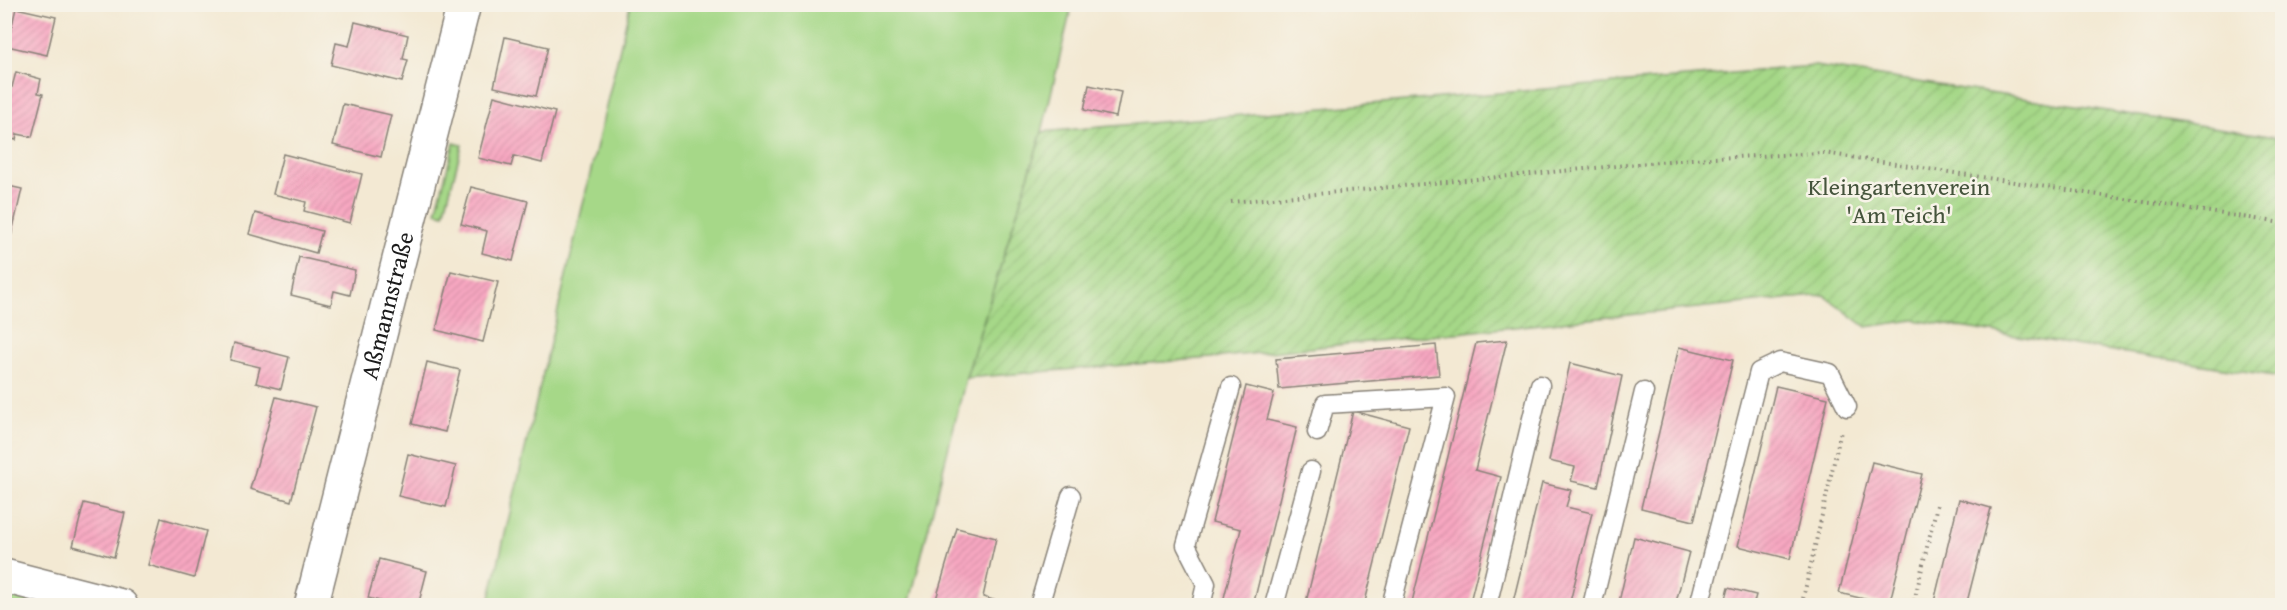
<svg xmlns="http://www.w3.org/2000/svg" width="2287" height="610" font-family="'Gentium Book Plus',serif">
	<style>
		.grass { fill: #a6d888; stroke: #617a52; stroke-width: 1.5 }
		.garden { fill: url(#garden-furrows); stroke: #617a52; stroke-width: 1.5 }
		.building { fill: url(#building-hatch) }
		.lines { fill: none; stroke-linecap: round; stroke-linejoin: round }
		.service-casing { stroke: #888278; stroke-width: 21 }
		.minor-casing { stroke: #888278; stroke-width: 36 }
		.path { stroke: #888278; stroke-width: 4; stroke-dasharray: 1.5 4.5; stroke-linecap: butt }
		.service { stroke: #fff; stroke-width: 18 }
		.minor { stroke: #fff; stroke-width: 33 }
		.labels { text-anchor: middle; stroke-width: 5; stroke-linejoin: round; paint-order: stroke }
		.park-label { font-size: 24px; fill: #45543c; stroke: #f7f3e8 }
		.street-label { font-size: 24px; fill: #1c1c1c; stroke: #f7f3e8 }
	</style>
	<defs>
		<pattern id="garden-furrows" width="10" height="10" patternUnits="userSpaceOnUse" patternTransform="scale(1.5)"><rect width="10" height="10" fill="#a6d888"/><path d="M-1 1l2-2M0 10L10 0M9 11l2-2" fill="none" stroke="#8eb975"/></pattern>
		<pattern id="building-hatch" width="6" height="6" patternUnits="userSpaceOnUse" patternTransform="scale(1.5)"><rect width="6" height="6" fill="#f7a7c1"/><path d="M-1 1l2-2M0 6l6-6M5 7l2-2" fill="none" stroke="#d38fa5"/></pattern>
	</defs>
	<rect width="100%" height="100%" fill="#f7f3e8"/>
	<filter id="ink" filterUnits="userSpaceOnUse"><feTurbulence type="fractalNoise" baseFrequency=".0167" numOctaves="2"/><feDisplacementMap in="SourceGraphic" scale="12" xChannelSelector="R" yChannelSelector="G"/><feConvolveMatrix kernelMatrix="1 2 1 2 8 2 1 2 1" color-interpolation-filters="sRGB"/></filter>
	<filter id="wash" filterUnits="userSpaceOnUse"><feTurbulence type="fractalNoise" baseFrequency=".008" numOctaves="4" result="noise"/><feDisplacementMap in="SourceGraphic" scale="24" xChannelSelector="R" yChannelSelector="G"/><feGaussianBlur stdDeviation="1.35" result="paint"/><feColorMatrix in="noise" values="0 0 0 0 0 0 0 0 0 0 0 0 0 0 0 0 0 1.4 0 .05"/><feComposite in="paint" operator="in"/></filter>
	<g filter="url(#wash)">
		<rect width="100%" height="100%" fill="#f3e9d3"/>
		<g class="grass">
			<path d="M630,5H1072L1042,132L966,378L909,605L488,606Z"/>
			<path d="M454,143L462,145L444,214L436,212Z"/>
			<path d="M5,588L73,605H5Z"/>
		</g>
		<path class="garden" d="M1815,66L2282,138V377L1914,320L1866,327L1824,295L1211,358L966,378L1042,132Z"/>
		<g id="blocks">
			<g class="building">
				<path d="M16,8L56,17L47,55L7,46Z"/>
				<path d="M355,22L408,35L403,59L408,60L402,82L331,65L336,43L349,46Z"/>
				<path d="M505,37L548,47L536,96L494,87Z"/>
				<path d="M16,72L41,79L38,93L43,94L32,137L17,134L16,140L4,137V85L12,87Z"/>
				<path d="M1089,85L1121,92L1116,117L1084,110Z"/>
				<path d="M494,96L555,112L542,163L514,156L511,166L478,158Z"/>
				<path d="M343,104L391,115L381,157L333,145Z"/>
				<path d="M283,154L362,174L350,223L304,211L306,202L273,194Z"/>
				<path d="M4,185L22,189L11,237L4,235Z"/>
				<path d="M471,187L528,201L513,261L482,253L487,231L461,224Z"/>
				<path d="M255,213L322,231L316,253L249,234Z"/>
				<path d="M299,257L355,270L350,295L334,291L331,305L291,295Z"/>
				<path d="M451,271L498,282L483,342L436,330Z"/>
				<path d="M1507,340L1475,470L1501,477L1469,606H1411L1476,343Z"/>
				<path d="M234,343L289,357L281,389L256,383L260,367L230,360Z"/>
				<path d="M1436,345L1439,375L1279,389L1276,359Z"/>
				<path d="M1679,347L1733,360L1694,521L1641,508Z"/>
				<path d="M427,362L460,370L445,432L412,424Z"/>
				<path d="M1570,363L1622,376L1598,487L1571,481L1575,467L1549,461Z"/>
				<path d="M1246,386L1274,393L1267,420L1297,427L1253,606H1222L1241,529L1212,522Z"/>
				<path d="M1776,386L1828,398L1790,559L1738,546Z"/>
				<path d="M276,397L316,407L291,501L250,489Z"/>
				<path d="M1353,411L1409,426L1364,606H1305Z"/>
				<path d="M408,454L456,466L446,507L398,496Z"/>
				<path d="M1872,462L1922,474L1889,605L1839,593Z"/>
				<path d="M1542,483L1571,490L1566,507L1592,513L1569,606H1512Z"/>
				<path d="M1959,499L1991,508L1966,606H1933Z"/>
				<path d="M84,503L125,513L114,557L73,546Z"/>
				<path d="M161,518L206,531L194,578L148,565Z"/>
				<path d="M957,528L996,538L983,597L1014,606H934Z"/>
				<path d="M1634,537L1689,552L1675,606H1618Z"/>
				<path d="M379,559L427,571L418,606H398L368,598Z"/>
				<path d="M1728,588L1756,595L1753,606H1723Z"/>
			</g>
		</g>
	</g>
	<g filter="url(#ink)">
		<use href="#blocks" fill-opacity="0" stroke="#888278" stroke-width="1.5"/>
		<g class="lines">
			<g class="service-casing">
				<g id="service">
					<path d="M1317,432L1325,404L1446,397L1391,606"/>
					<path d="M1039,606L1071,496"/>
					<path d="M1201,606L1206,584L1186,545L1231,387"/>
					<path d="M1274,606L1311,471"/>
					<path d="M1487,606L1540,385"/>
					<path d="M1592,606L1644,392"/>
					<path d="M1699,606L1759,372L1780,362L1830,373L1847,407"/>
				</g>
			</g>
			<g class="minor-casing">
				<g id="minor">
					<path d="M4,576L121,606"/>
					<path id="s1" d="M311,606L464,4"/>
				</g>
			</g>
			<g class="path">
				<path d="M1231,202L1691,159L1824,153L2282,223"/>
				<path d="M1812,606L1803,599L1841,431"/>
				<path d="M1913,606L1938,501"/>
			</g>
			<use href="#service" class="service"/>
			<use href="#minor" class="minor"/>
		</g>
	</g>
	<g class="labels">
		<g class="park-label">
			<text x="1899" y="195">Kleingartenverein<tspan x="1899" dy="28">'Am Teich'</tspan></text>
		</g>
		<g class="street-label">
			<text dy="8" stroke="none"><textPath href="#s1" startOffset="310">Aßmannstraße</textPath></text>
		</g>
	</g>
	<rect width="2287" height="610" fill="none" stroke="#f7f3e8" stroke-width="24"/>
</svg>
